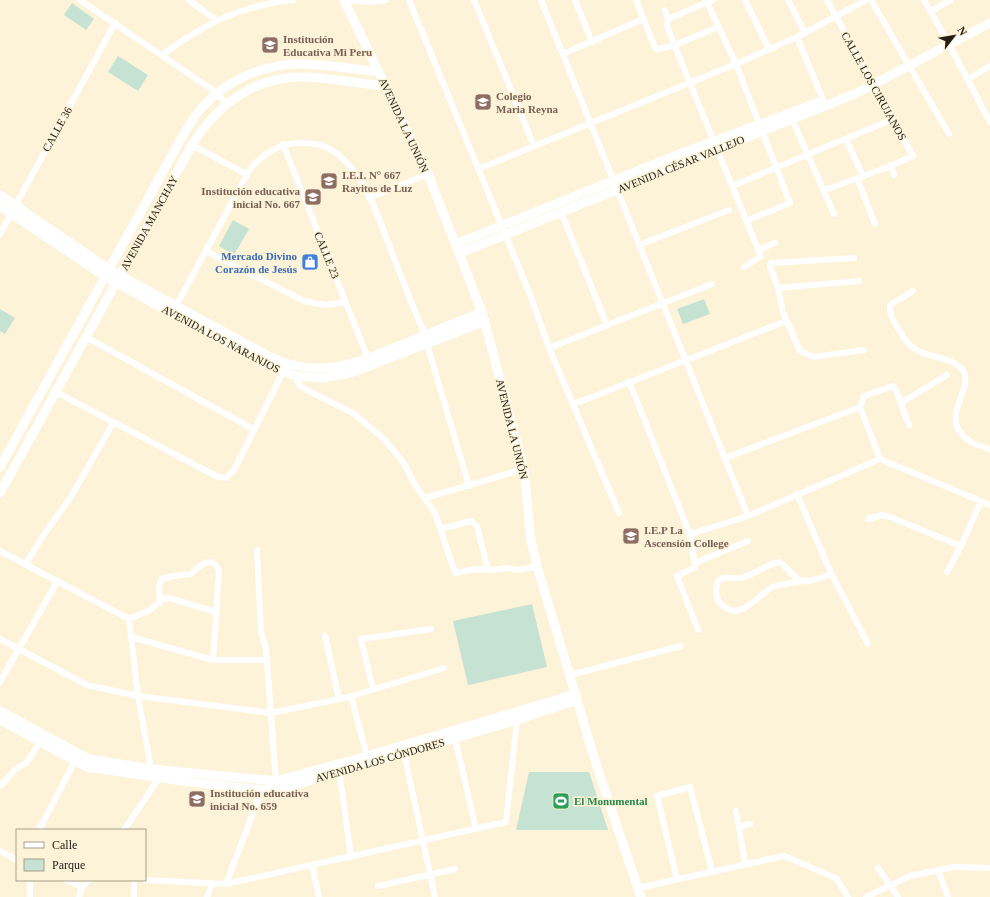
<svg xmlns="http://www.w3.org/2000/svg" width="990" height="897" font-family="'Times New Roman',serif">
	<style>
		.green { fill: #c6e2d2 }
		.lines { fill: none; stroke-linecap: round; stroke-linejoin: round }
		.street { stroke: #fff; stroke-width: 6 }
		.secondary { stroke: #fff; stroke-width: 9 }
		.labels { text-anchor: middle; stroke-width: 3; stroke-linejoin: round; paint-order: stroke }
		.education-label { font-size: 11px; font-weight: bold; fill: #785e54; stroke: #fdf3d8; text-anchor: start }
		.street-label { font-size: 11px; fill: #242017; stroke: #fdf3d8 }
		.shop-label { font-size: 11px; font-weight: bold; fill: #366cbe; stroke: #fdf3d8; text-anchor: end }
		.leisure-label { font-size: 11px; font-weight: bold; fill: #27864d; stroke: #fdf3d8; text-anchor: start }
	</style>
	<rect width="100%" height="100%" fill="#fdf3d8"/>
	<g class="green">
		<path d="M72,3L94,19L86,30L64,15Z"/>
		<path d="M118,56L148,75L138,91L108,72Z"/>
		<path d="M233,220L249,229L234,255L219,246Z"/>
		<path d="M704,299L710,314L683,324L677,309Z"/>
		<path d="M0,309L15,318L5,334L0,331Z"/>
		<path d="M532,604L547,667L468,685L453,621Z"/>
		<path d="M529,772H589L608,830H516Z"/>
	</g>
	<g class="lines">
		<g class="street">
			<path d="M80,0L217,93L226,104"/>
			<path d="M189,0L216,20"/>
			<path d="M348,0L371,2L386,0"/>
			<path d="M409,0L531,297L549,348L619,513"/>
			<path d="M474,0L534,146"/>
			<path d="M541,0L748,516"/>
			<path d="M575,0L592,42"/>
			<path d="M636,0L655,48L658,49L675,45L718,27"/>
			<path d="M706,0L736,64L790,203L746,221"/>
			<path d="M745,0L769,49"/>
			<path d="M788,0L805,33"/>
			<path d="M871,0L949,134"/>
			<path d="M924,0L950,46L990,122"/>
			<path d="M665,10L668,19L667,26L676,49L760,254V257L744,267"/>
			<path d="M931,11L951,0"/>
			<path d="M668,19L713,0"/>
			<path d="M797,37L823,100"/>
			<path d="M563,54L643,19"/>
			<path d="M162,55C206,23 239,6 293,0"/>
			<path d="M968,79L990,66"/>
			<path d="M792,119L834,214"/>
			<path d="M846,139L863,176"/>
			<path d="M283,144L369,361"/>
			<path d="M192,145L246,174"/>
			<path d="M891,165L894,175"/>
			<path d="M478,169L736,64L797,37L866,0"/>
			<path d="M857,178L875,224"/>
			<path d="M732,186L893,119"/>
			<path d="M825,190L888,167L913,156L827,0"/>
			<path d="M369,198L428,174"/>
			<path d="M561,212L607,325"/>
			<path d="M0,234L115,23"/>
			<path d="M639,245L729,210"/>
			<path d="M758,250L775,243"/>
			<path d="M206,251L304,301L325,305L346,302"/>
			<path d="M859,281L778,288L783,312L800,351L814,357L864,350"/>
			<path d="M778,288L770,266L771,263L854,258"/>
			<path d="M913,291L890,305C889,315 894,322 899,330C903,335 905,341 910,345C923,358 946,355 960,367C980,386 935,416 968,440C974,445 983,446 990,450"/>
			<path d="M176,306L250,169C264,153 280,142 302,143C316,143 331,147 341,157C367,180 379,219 391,250C402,279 413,307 425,335"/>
			<path d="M86,337L253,429"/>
			<path d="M427,344L469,486"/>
			<path d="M549,348L712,284"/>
			<path d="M296,376L297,381L301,387L353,413L384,439L404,463L415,485L435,513L455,573L476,569L492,570L507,568L519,570L537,566"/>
			<path d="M629,381L689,532L695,565V567L677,576L698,630"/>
			<path d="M56,392L218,477L226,478L234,470L283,372"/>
			<path d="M901,403L947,375"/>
			<path d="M574,404L786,321"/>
			<path d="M725,458L860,407"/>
			<path d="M880,459L860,407L864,396L893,386L895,388L909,425"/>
			<path d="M797,494L831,573L868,644"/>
			<path d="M425,498L524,469"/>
			<path d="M868,519L882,515L890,517L961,546"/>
			<path d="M441,529L471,521L477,526L488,570"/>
			<path d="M689,532L694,533L748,516L880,459L990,505"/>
			<path d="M257,550L261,632L266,649L276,781"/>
			<path d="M0,551L129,619L150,610L163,599L169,598L216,612"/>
			<path d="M695,563L748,541"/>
			<path d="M25,565L43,536L72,495L113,423"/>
			<path d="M947,572L961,546L981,501"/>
			<path d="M805,580C794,584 781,583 771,588C756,597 738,625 719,602C715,596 716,587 718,581C725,575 731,579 740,578C753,576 765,565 779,562C787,566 790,573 797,579C806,585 823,577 831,574"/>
			<path d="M160,603L159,586L162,579L173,576L191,574C200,565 212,554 219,571L213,660"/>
			<path d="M129,619L138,696L151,769"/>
			<path d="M325,636L339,699"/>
			<path d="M131,637L213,660H267"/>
			<path d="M0,639L87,685L138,696L271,713L349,697L444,668"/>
			<path d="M570,675L681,646"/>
			<path d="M0,682L57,582"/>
			<path d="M373,689L361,639L431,629"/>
			<path d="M351,696L367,756"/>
			<path d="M455,738L476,829"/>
			<path d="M404,753L435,897"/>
			<path d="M339,769L351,857"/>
			<path d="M0,786L16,769L27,762L40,742"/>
			<path d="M736,811L739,827"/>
			<path d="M39,830L75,761"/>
			<path d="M124,830L159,778"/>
			<path d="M0,851L17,860"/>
			<path d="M745,864L739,827L750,824"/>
			<path d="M312,865L319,897"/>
			<path d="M878,868L898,897"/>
			<path d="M938,870L948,897"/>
			<path d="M677,879L657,796L690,787L712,871"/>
			<path d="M66,880L82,887"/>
			<path d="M134,880V897"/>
			<path d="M145,880L226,884L506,822L517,720"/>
			<path d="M226,884L262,790"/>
			<path d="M378,886L455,869"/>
			<path d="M638,888L784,856L836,878L848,897"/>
			<path d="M30,897V880"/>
			<path d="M79,897L82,887L89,880"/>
			<path d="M207,897L212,884"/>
			<path d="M866,897L910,876L954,867L990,868"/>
		</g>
		<g class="secondary">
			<path d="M344,0L428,174L482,312L524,469L531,540L537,566L597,767L641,897"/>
			<path d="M0,195L110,270L268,356C320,381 357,363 406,343C431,333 457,322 482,312"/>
			<path d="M0,206L106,277L265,364L296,376L323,378L351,373L485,321"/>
			<path d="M456,244L677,155L819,102"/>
			<path d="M460,253L857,93L990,23"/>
			<path d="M0,467L177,146C184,134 191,121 200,110C222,83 259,66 294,64C322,63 351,69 379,72"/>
			<path d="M0,493L192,145C216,106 253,77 301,77C329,77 358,84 386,86"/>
			<path d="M0,711L89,759L151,769L276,781L367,756L576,694"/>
			<path d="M0,720L87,767L189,782L262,790L288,787L517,720L577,700"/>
		</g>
	</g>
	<defs>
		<g id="school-square" transform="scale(0.9)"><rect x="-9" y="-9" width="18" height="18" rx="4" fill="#8d6e63" stroke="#fdf3d8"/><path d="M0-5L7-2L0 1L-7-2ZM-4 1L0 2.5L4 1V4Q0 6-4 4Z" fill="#fff"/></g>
		<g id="shop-square" transform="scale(0.9)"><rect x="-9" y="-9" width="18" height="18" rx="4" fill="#3f7fe0" stroke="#fdf3d8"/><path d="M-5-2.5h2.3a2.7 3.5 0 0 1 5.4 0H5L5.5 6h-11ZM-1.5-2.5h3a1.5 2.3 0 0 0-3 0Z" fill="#fff"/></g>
		<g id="stadium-square" transform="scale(0.9)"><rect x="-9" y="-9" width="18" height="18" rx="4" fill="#2e9e5b" stroke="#fdf3d8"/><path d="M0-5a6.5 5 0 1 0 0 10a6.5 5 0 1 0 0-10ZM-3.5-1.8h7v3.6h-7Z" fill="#fff"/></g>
	</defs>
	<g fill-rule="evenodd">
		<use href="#school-square" x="270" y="45"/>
		<use href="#school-square" x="483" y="102"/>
		<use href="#school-square" x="329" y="181"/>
		<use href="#school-square" x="313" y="197"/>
		<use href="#shop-square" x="310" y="262"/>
		<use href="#school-square" x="631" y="536"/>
		<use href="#school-square" x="197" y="799"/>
		<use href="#stadium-square" x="561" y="801"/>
	</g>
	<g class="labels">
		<g class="education-label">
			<text x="283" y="43">Institución<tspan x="283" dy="13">Educativa Mi Peru</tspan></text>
			<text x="496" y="100">Colegio<tspan x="496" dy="13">Maria Reyna</tspan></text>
			<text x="342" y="179">I.E.I. N° 667<tspan x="342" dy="13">Rayitos de Luz</tspan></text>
			<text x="300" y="195" text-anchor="end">Institución educativa<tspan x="300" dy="13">inicial No. 667</tspan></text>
			<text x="644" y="534">I.E.P La<tspan x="644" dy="13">Ascensión College</tspan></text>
			<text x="210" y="797">Institución educativa<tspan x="210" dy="13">inicial No. 659</tspan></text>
		</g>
		<g class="street-label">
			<text transform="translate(874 86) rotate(61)" y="4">CALLE LOS CIRUJANOS</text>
			<text transform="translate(404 125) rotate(65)" y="4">AVENIDA LA UNIÓN</text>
			<text transform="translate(57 129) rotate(-61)" y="4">CALLE 36</text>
			<text transform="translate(681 164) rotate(-22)" y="4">AVENIDA CÉSAR VALLEJO</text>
			<text transform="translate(149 223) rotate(-61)" y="4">AVENIDA MANCHAY</text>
			<text transform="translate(327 255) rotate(68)" y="4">CALLE 23</text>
			<text transform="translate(221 339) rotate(28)" y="4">AVENIDA LOS NARANJOS</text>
			<text transform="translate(512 429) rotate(76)" y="4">AVENIDA LA UNIÓN</text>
			<text transform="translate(380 760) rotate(-16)" y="4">AVENIDA LOS CÓNDORES</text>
		</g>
		<g class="shop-label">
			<text x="297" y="260">Mercado Divino<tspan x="297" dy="13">Corazón de Jesús</tspan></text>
		</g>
		<g class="leisure-label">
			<text x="574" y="805">El Monumental</text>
		</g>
	</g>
	<rect x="16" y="829" width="130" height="52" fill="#fdf3d8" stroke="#a69f8b"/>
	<rect x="24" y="842" width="20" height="6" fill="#ffffff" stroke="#a69f8b"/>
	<text x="52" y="849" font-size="12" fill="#242017">Calle</text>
	<rect x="24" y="859" width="20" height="12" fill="#c6e2d2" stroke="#a69f8b"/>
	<text x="52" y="869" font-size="12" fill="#242017">Parque</text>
	<g transform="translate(954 36) rotate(59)" stroke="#fdf3d8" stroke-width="3" paint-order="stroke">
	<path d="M0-3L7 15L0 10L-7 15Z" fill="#242017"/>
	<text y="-6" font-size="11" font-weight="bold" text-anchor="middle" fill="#242017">N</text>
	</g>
</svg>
